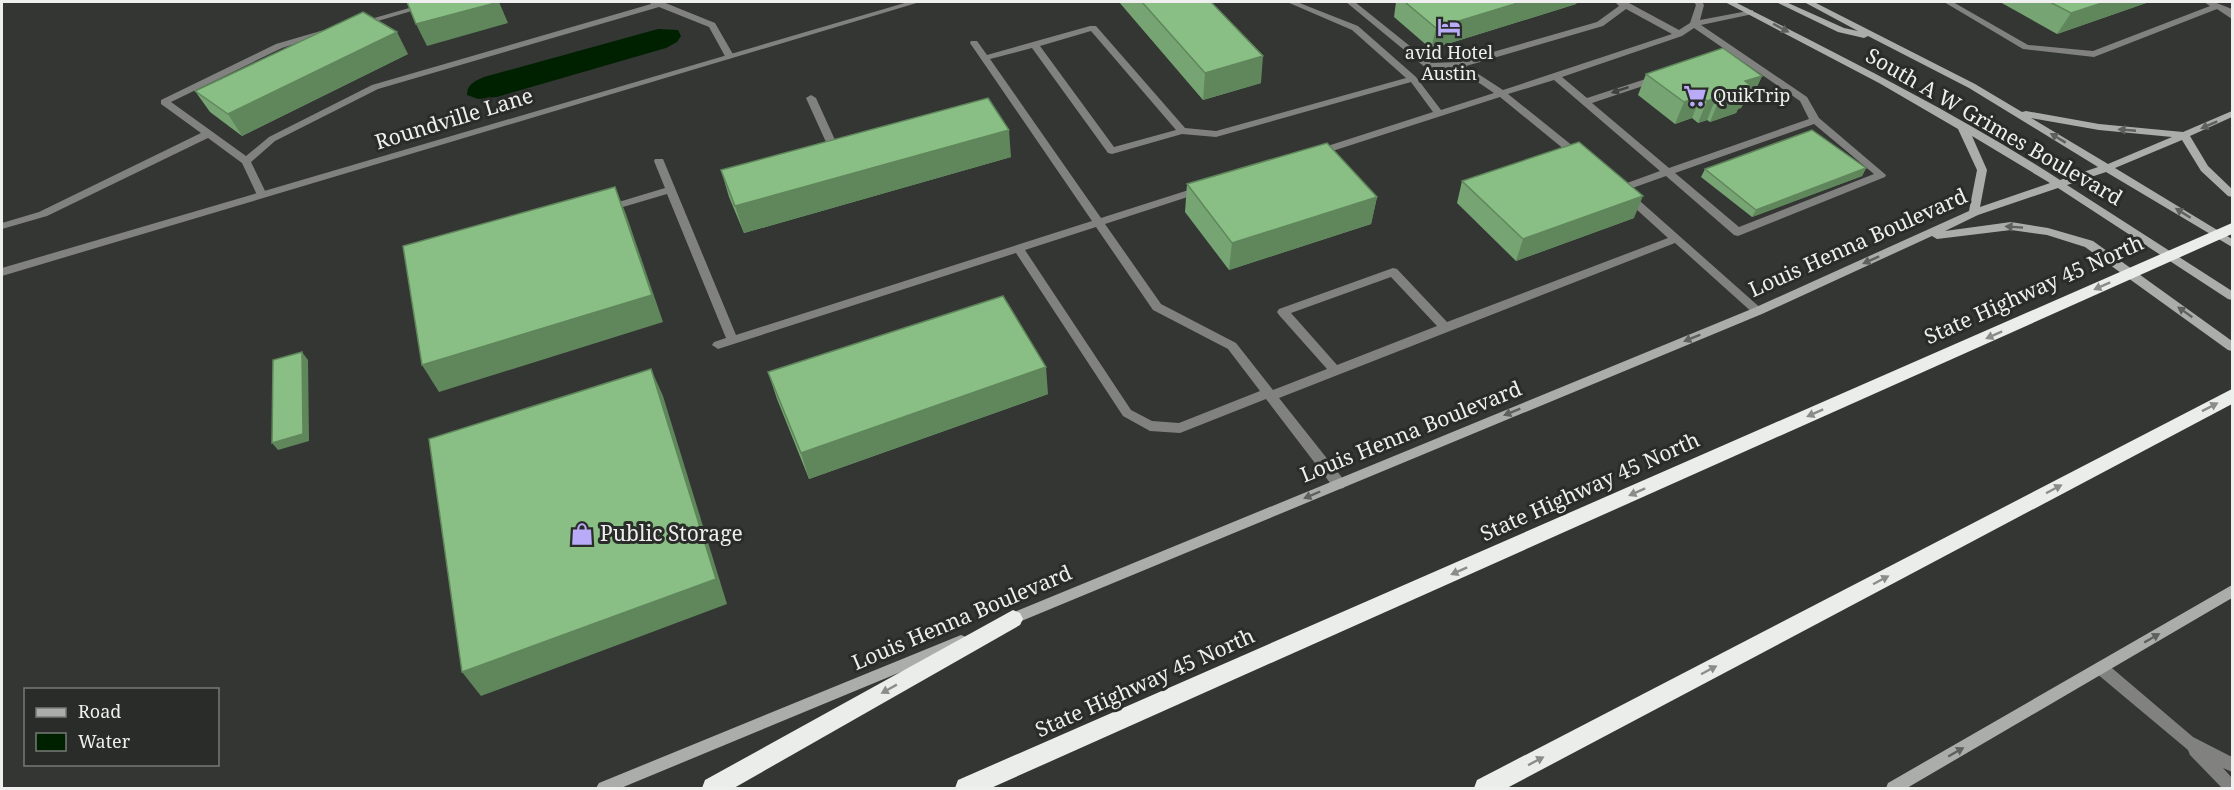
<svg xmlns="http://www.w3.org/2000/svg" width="2234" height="790" font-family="'Noto Serif',serif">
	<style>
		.water { fill: #002100 }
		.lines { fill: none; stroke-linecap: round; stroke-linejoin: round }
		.service { fill: #818280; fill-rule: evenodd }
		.minor { fill: #818280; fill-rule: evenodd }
		.secondary { fill: #abadab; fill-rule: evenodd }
		.motorway { fill: #eaede9; fill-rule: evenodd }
		.wall { fill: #76a472 }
		.shaded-wall { fill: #60865c }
		.building { fill: #89bf84; stroke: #60865c; stroke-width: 1.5 }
		.oneway { fill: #5d605d }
		.oneway2 { fill: #3f423f }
		.oneway3 { fill: #8a8c89 }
		.labels { text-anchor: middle; stroke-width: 6; stroke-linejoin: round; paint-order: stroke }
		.far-poi-label { font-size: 18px; fill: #eeefee; stroke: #292c29 }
		.street-label { font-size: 21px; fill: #eeefee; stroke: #292c29 }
		.poi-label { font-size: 21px; fill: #eeefee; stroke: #292c29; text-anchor: start }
	</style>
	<rect width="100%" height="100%" fill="#333633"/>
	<path class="water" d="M658,29L678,30L681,36L677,42L666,48L497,97L478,99L467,95C467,84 475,81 484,77Z"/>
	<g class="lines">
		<g class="service">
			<path d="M430,2H442L361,26L357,23Z"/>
			<path d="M650,2H663L715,23L734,56L729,59L726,58L709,27L659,7L378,89L275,141L251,162L267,195L266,197H258L242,163L208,138L47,216L2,229V223L39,212L201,133L161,104V100L276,44L324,30L328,33L282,48L171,102L246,156L269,137L372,85L651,4Z"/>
			<path d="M1287,2H1297L1358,26L1416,77L1441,110L1494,93L1457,68H1426L1346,2H1355L1431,63L1458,62L1597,22L1619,6L1615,2L1629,3L1679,30L1690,23L1696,5L1694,2H1702L1704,5L1700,20L1753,10V14L1701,25L1807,97L1819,118L1886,175L1885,177L1738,236L1734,235L1666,176L1624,191H1616V187L1660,171L1554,80L1508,94L1584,155V159H1576L1500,97L1320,155H1312V151L1433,112L1411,82L1216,137L1182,134L1112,154L1108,153L1032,48L990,59L1101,218L1198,187H1206V191L1105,224L1161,304L1236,343L1273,390L1327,369L1279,315L1277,312L1279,309L1393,268L1397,269L1447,322L1668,238L1624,198L1623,196L1624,194H1632L1764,311L1758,315L1754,314L1675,243L1279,398L1344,480L1345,484L1344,488L1339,489L1334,488L1266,399L1180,433L1150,431L1123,416L1016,253L718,349L712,345L714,342L726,338L667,194L606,212L601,209L602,207L665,188L654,161L655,159H663L736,335L1092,221L970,43L971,41H977L987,55L1090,26H1096L1185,128L1216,131L1406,78L1352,30ZM1626,9L1672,34L1503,90L1466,66L1603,26ZM1694,28L1800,101L1809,119L1669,168L1592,103L1661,80V76H1655L1587,98L1562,77L1682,36ZM1091,31L1176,130L1114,147L1040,46ZM1814,124L1874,174L1739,227L1675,173ZM1096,227L1153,310L1228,349L1260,391L1179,423L1152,421L1131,410L1025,250ZM1391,277L1437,326L1337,365L1291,313Z"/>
			<path d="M1944,2H1953L2028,45L2093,51L2210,6L2204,2H2214L2232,9V19L2217,9L2094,57L2023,49Z"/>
			<path d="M811,95L816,98L835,140L833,142H827L825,140L806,98Z"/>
			<path d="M2101,662L2106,663L2193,737L2232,757V772L2223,768L2232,778V788H2222L2190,755L2188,750L2096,673L2094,668L2096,663Z"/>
		</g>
		<path class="minor" d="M908,2H920L2,276V268Z"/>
		<g class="secondary">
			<path d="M1725,2H1735C1845,58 1956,113 2060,180L2098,167L1969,88L1868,36L1864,38L1838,32L1776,2H1786L1844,28L1858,31L1804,2H1814L1975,84L2022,112L2026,111L2099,124L2183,132L2232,111V117L2190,136L2208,166L2232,189V197L2228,196L2201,171L2182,140L2115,168L2232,239V247L2106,172L2067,185L2232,291V300L2228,299L2058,188L1978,215L1945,231L2011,222L2048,228L2093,241L2232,341V351L2228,350L2085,247L2047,235L2011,230L1937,239L1932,236L1762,314L1012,625L1007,627L1002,625L1000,621L1002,617L1754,308L1969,211L1977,170L1958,129L1879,83ZM2031,118L2099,130L2172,137L2108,164ZM1972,136L2050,183L1980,207L1987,170Z"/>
			<path d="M2232,585V598L1907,788H1886L1888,783Z"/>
			<path d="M961,635L966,637L968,641L966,645L621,788H596L599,783Z"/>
		</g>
		<g class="motorway">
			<path d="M2232,223V234L991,788H955L958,780Z"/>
			<path d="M2232,389V404L1507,788H1474L1477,780Z"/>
			<path d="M1013,610L1020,613L1023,619L1020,625L734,788H702L705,780Z"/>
		</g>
	</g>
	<g class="wall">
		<path d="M1119,2H1211L1261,83L1203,100Z"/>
		<path d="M1396,2H1577L1576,4L1431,49L1394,17Z"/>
		<path d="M2000,2H2148L2146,3L2057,34Z"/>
		<path d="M408,54L242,136L210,112L195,91Z"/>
		<path d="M1646,74L1762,76L1752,97L1745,100L1741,108L1738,109L1736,113L1710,122L1707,120L1698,123L1692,118L1675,124L1638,95Z"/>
		<path d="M1011,157L744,233L729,197L721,170Z"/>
		<path d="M1866,168L1862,176L1752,217L1701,177L1705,169Z"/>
		<path d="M1462,181L1634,218L1516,261L1457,203Z"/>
		<path d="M1187,184L1377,197L1371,224L1229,270L1185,212Z"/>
		<path d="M768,372L1048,394L809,479L777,399Z"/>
	</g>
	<g class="shaded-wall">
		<path d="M499,2L508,23L427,46L416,24Z"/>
		<path d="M1521,2H1577L1576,4L1431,49L1436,28Z"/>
		<path d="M2105,2H2148L2146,3L2057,34L2071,13Z"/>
		<path d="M397,32L408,54L242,136L228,114Z"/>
		<path d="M1263,56L1261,83L1203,100L1205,73Z"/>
		<path d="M1762,76L1752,97L1745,100L1741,108L1738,109L1736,113L1710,122L1719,100L1745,81Z"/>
		<path d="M1701,96L1692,118L1675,124L1684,102Z"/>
		<path d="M1716,98L1707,120L1698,123L1707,101Z"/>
		<path d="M1009,130L1011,157L744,233L735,206Z"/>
		<path d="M1866,168L1862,176L1752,217L1756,210Z"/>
		<path d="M615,187L626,214L663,322L439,392L422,365Z"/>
		<path d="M1643,196L1634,218L1516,261L1523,239Z"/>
		<path d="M1377,197L1371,224L1229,270L1232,243Z"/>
		<path d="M302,352L308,360L309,441L278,450L272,443Z"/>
		<path d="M1046,367L1048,394L809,479L801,453Z"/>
		<path d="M651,369L663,396L727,604L481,696L462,672Z"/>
	</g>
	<g class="building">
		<path d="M407,2H499L416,24Z"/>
		<path d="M1142,2H1211L1263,56L1205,73Z"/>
		<path d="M1405,2H1521L1436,28Z"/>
		<path d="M2050,2H2105L2071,13Z"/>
		<path d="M363,12L397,32L228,114L195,91Z"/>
		<path d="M1723,48L1762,76L1745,81L1751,86L1743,89L1746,91L1719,100L1716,98L1707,101L1701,96L1684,102L1646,74Z"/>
		<path d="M988,98L1009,130L735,206L721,170Z"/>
		<path d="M1812,130L1866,168L1756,210L1705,169Z"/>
		<path d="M1579,142L1643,196L1523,239L1462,181Z"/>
		<path d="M1327,143L1377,197L1232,243L1187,184Z"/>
		<path d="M615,187L652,295L422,365L403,246Z"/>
		<path d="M1003,296L1046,367L801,453L768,372Z"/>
		<path d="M302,352L303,434L272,443L273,360Z"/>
		<path d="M651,369L716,579L462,672L429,439Z"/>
	</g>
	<defs><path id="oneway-solid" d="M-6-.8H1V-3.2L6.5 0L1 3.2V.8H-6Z" transform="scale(1.5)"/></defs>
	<g class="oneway">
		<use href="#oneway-solid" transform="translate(1781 28) rotate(28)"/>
		<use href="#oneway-solid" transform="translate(2209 125) rotate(156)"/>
		<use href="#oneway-solid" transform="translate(2127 130) rotate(-175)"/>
		<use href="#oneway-solid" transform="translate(2058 138) rotate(-149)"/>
		<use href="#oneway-solid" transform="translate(2183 213) rotate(-148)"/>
		<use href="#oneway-solid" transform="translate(2014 227) rotate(-176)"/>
		<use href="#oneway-solid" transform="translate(1871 260) rotate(156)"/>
		<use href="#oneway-solid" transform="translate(2185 312) rotate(-145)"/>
		<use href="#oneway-solid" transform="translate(1692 338) rotate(158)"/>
		<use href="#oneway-solid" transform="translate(1512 412) rotate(158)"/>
		<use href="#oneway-solid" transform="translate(1312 495) rotate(157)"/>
		<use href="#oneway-solid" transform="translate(2152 638) rotate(-30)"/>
		<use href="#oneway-solid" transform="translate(1956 752) rotate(-30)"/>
	</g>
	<use class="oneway2" href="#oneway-solid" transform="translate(1620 90) rotate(162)"/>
	<g class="oneway3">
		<use href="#oneway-solid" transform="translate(2102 286) rotate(156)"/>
		<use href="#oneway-solid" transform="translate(1994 335) rotate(156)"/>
		<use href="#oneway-solid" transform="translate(2210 407) rotate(-27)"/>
		<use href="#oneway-solid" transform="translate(1815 413) rotate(156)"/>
		<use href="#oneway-solid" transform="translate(2054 489) rotate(-28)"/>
		<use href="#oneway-solid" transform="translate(1637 492) rotate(156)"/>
		<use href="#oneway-solid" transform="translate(1459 571) rotate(156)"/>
		<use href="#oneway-solid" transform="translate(1881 580) rotate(-28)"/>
		<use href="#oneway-solid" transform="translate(1709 670) rotate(-28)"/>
		<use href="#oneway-solid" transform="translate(889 689) rotate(151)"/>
		<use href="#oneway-solid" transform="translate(1536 761) rotate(-28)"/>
	</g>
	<defs>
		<g id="hotel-bare" transform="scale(1.8)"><path d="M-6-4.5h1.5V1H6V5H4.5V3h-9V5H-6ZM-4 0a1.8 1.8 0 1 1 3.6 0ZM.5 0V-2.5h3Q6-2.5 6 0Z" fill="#b9abf7" stroke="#292c29" stroke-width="2.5" paint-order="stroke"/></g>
		<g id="supermarket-bare" transform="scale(1.8)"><path d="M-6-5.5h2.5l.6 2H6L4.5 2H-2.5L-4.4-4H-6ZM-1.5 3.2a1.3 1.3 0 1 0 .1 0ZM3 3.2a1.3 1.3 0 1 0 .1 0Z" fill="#b9abf7" stroke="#292c29" stroke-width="2.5" paint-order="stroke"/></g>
		<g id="shop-bare" transform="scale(1.8)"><path d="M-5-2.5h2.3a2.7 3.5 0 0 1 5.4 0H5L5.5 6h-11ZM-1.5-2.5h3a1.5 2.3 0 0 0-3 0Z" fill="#b9abf7" stroke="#292c29" stroke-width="2.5" paint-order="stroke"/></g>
	</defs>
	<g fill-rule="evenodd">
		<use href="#hotel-bare" x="1449" y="27"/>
		<use href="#supermarket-bare" x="1695" y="96"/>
		<use href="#shop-bare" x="582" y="534"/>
	</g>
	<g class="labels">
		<g class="far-poi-label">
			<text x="1449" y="59">avid Hotel<tspan x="1449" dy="21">Austin</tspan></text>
			<text x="1713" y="102" text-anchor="start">QuikTrip</text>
		</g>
		<g class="street-label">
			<text transform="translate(454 119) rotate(-17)" y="7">Roundville Lane</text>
			<text transform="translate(1994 127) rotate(30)" y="7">South A W Grimes Boulevard</text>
			<text transform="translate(1858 243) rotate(-24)" y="7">Louis Henna Boulevard</text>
			<text transform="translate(2034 290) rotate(-24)" y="7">State Highway 45 North</text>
			<text transform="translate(1411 432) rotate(-22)" y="7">Louis Henna Boulevard</text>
			<text transform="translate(1590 487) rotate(-24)" y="7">State Highway 45 North</text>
			<text transform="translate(962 618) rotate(-23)" y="7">Louis Henna Boulevard</text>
			<text transform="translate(1145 683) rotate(-24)" y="7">State Highway 45 North</text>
		</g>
		<g class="poi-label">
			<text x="600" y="541">Public Storage</text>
		</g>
	</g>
	<rect width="2234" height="790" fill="none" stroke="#eeefee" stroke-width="6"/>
	<rect x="24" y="688" width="195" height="78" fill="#292c29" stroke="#787a78" stroke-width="1.5"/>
	<rect x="36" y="708" width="30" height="9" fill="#abadab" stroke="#787a78" stroke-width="1.5"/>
	<text x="78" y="718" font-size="18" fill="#eeefee">Road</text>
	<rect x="36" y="733" width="30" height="18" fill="#002100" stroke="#787a78" stroke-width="1.5"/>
	<text x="78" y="748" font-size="18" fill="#eeefee">Water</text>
</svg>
